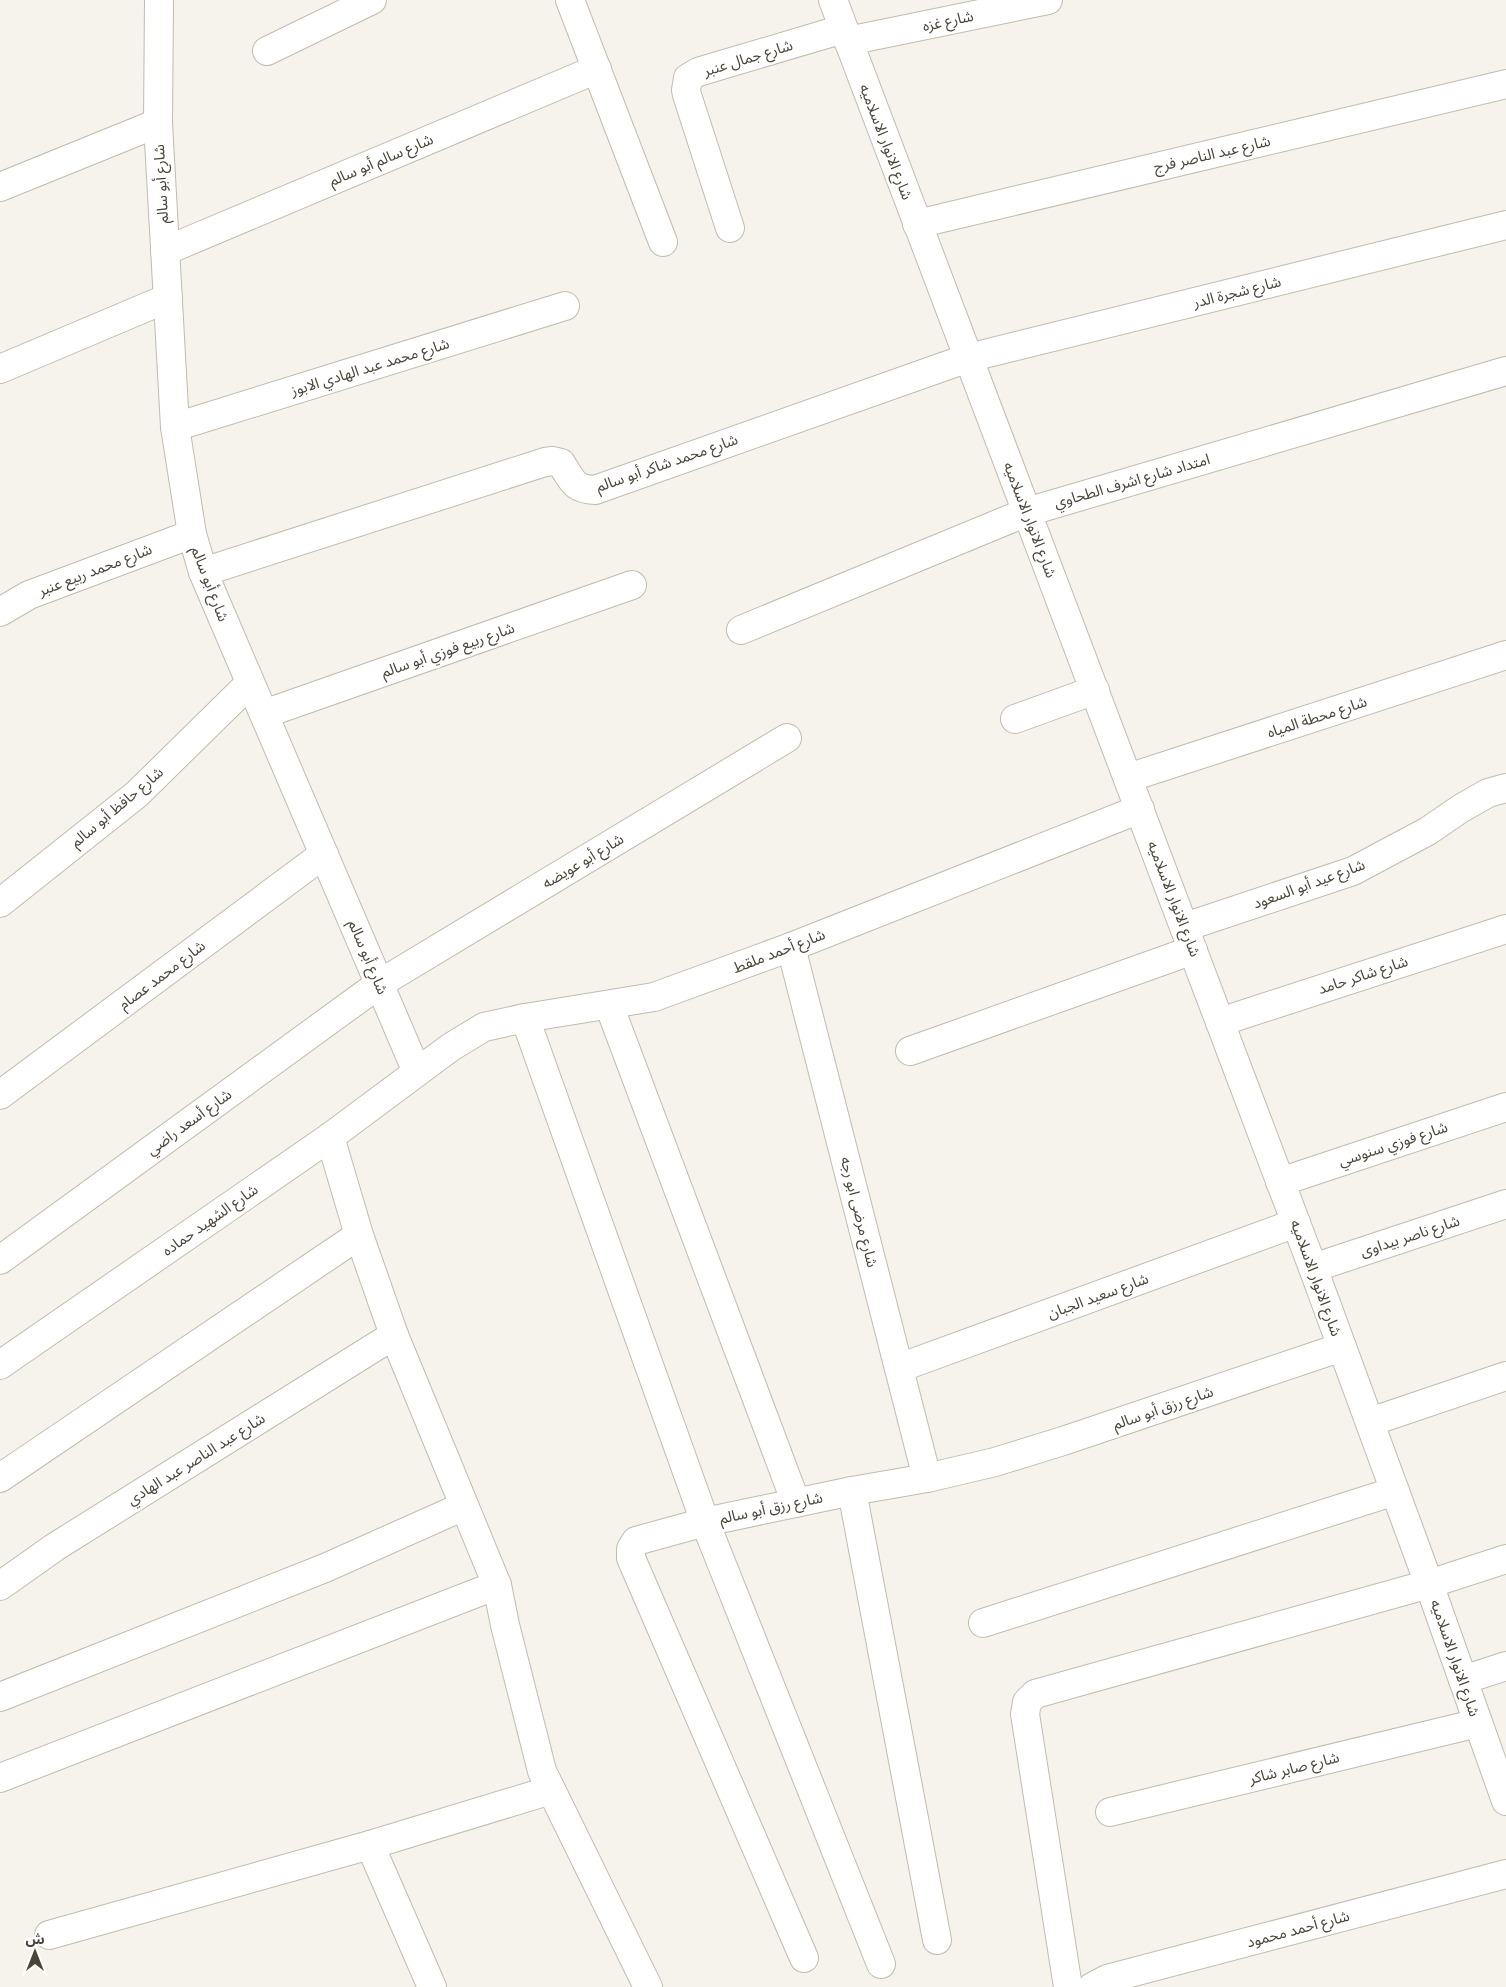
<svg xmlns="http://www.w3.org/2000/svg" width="1506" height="1987" font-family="Overpass,'Noto Sans Arabic',sans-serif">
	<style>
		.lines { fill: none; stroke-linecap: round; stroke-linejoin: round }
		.minor-casing { stroke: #c2bbae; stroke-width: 30 }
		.minor { stroke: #fff; stroke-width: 28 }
		.labels { text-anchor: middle; stroke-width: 5; stroke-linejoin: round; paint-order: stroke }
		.street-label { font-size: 15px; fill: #4b4439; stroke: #fff }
	</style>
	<rect width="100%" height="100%" fill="#f6f3ec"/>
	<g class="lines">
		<g class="minor-casing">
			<g id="minor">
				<path d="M159,0L158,123L175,427L192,534L203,572L417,1072"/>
				<path d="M570,0L663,242"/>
				<path d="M833,0L1313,1268L1429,1584L1506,1801"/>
				<path d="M848,41L1048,0"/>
				<path d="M267,51L372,0"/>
				<path d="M0,187L158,123"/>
				<path d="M917,224L1506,84"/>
				<path d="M730,228L687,95L686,90L688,78L698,72L843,29"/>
				<path d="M165,251L597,69"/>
				<path d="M0,369L168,298"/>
				<path d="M175,427L565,306"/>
				<path d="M203,572L545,462L553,461L561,463C572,480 573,489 595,490L968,358L1506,225"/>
				<path d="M0,612L29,595L192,534"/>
				<path d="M741,630L1027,512L1506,371"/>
				<path d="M264,714L632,585"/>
				<path d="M1015,719L1095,690"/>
				<path d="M1128,778L1506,655"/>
				<path d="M0,903L137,794L250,683"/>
				<path d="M1185,927L1353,871L1428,831L1460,809L1488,793L1506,788"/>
				<path d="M791,947L927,1478"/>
				<path d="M609,1005L796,1503"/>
				<path d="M525,1018L705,1522L881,1964"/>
				<path d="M1220,1022L1506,929"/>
				<path d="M910,1051L1193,950"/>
				<path d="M0,1095L324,854"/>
				<path d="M330,1137L359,1235L394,1335L497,1585L505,1625L542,1771L648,1987"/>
				<path d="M1280,1182L1506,1107"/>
				<path d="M0,1260L379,984L787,738"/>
				<path d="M1313,1268L1506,1204"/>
				<path d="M0,1365L330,1137L451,1047L484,1027L525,1018L654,997L791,947L1140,809"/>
				<path d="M899,1368L1296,1223"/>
				<path d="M1370,1422L1506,1376"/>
				<path d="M0,1478L359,1235"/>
				<path d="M852,1491L937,1940"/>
				<path d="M0,1586L55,1547L394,1335"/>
				<path d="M983,1623L1395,1491"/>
				<path d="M1463,1680L1506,1666"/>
				<path d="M0,1697L325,1568L464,1506"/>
				<path d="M0,1778L497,1585"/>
				<path d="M1110,1812L1478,1723"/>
				<path d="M370,1845L432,1987"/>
				<path d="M49,1935L370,1845L551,1790"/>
				<path d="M804,1958L631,1558V1549L636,1541L705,1522L852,1491L927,1478L995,1462L1063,1441L1342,1347"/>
				<path d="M1068,1987L1025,1714L1027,1702L1035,1694L1429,1584L1506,1559"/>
				<path d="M1092,1987L1107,1979L1506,1874"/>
			</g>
		</g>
		<use href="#minor" class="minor"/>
	</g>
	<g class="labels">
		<g class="street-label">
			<text transform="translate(948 21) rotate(-12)" y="5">شارع غزه</text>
			<text transform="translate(748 58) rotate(-17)" y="5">شارع جمال عنبر</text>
			<text transform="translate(886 142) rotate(69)" y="5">شارع الانوار الاسلاميه</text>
			<text transform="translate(1212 154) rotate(-13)" y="5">شارع عبد الناصر فرج</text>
			<text transform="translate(381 160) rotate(-23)" y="5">شارع سالم أبو سالم</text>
			<text transform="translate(161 184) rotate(-93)" y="5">شارع أبو سالم</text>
			<text transform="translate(1237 292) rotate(-14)" y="5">شارع شجرة الدر</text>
			<text transform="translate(370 367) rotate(-17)" y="5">شارع محمد عبد الهادي الابوز</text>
			<text transform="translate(667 463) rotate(-19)" y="5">شارع محمد شاكر أبو سالم</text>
			<text transform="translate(1132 481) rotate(-16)" y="5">امتداد شارع اشرف الطحاوي</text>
			<text transform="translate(1030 520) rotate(69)" y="5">شارع الانوار الاسلاميه</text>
			<text transform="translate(95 570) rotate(-21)" y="5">شارع محمد ربيع عنبر</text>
			<text transform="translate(210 584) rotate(69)" y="5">شارع أبو سالم</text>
			<text transform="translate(448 650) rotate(-19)" y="5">شارع ربيع فوزي أبو سالم</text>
			<text transform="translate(1317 717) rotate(-18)" y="5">شارع محطة المياه</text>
			<text transform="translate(117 807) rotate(-40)" y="5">شارع حافظ أبو سالم</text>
			<text transform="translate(583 861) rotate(-31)" y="5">شارع أبو عويضه</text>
			<text transform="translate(1309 884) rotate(-20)" y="5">شارع عيد أبو السعود</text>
			<text transform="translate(1174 899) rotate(69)" y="5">شارع الانوار الاسلاميه</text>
			<text transform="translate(779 951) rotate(-21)" y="5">شارع أحمد ملقط</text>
			<text transform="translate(368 957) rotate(67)" y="5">شارع أبو سالم</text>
			<text transform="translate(162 975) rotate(-37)" y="5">شارع محمد عصام</text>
			<text transform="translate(1363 975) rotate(-18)" y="5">شارع شاكر حامد</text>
			<text transform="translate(189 1122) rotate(-36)" y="5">شارع أسعد راضي</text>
			<text transform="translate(1393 1144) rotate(-18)" y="5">شارع فوزي سنوسي</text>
			<text transform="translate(859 1212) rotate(76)" y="5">شارع مرضى ابو رجه</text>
			<text transform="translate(210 1220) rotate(-35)" y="5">شارع الشهيد حماده</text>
			<text transform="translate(1410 1236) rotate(-18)" y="5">شارع ناصر بيداوى</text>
			<text transform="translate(1316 1278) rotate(70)" y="5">شارع الانوار الاسلاميه</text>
			<text transform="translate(1098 1296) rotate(-20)" y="5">شارع سعيد الجبان</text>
			<text transform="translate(1163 1408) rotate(-19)" y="5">شارع رزق أبو سالم</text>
			<text transform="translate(196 1459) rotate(-32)" y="5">شارع عبد الناصر عبد الهادي</text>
			<text transform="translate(771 1508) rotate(-12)" y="5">شارع رزق أبو سالم</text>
			<text transform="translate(1455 1658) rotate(71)" y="5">شارع الانوار الاسلاميه</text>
			<text transform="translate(1294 1768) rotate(-14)" y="5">شارع صابر شاكر</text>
			<text transform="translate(1298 1929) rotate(-15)" y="5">شارع أحمد محمود</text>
		</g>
	</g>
	<g transform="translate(35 1952)" stroke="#ffffff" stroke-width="4" paint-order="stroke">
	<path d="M0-4L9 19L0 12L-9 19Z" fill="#4b4439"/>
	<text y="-8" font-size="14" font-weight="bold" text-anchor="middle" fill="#4b4439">ش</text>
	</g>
</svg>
